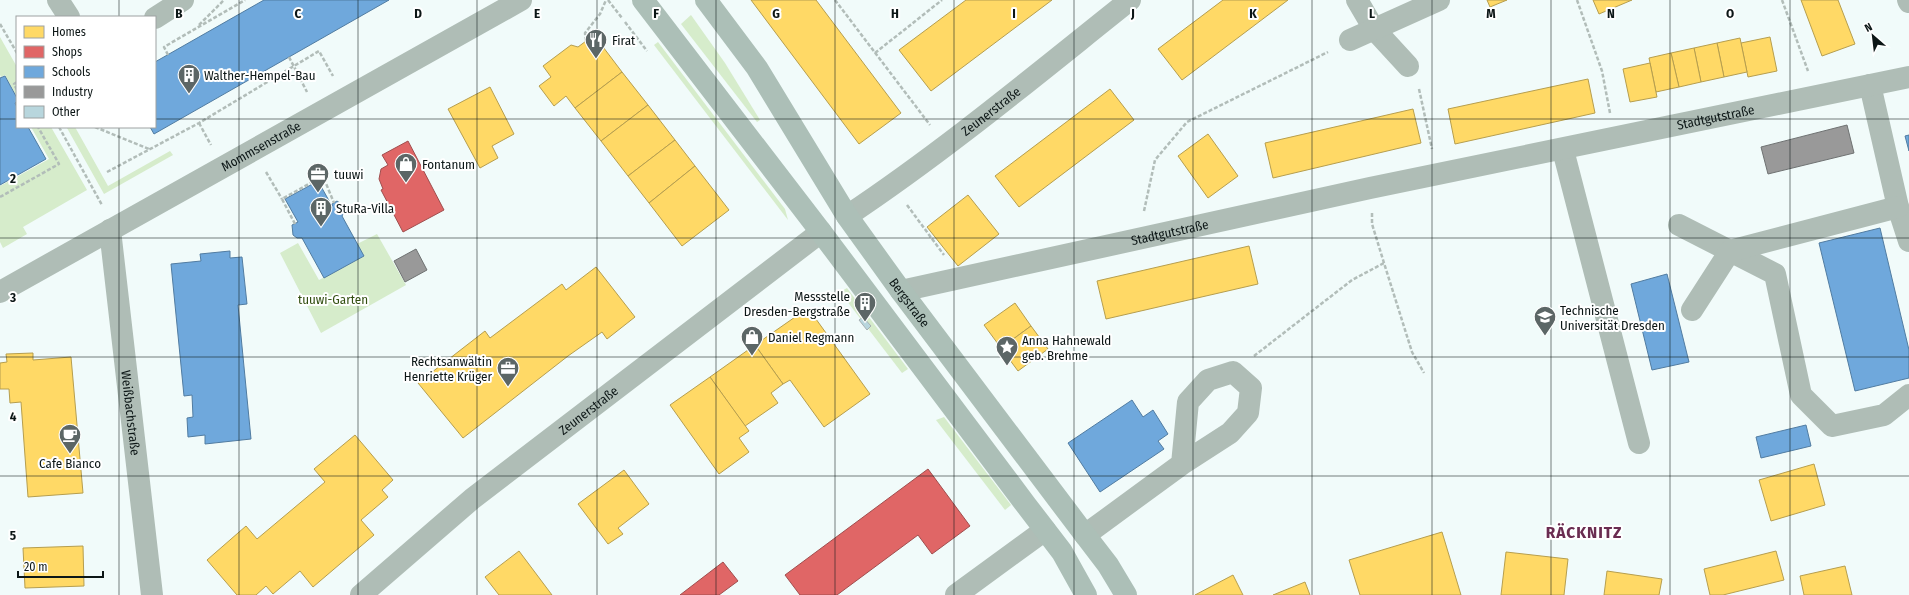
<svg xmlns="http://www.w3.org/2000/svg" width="1909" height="595" font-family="'Fira Sans Condensed',sans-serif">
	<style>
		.green { fill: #d6eccb }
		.homes { fill: #ffd966; stroke: #b69e4e }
		.shops { fill: #e06666; stroke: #a04e4e }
		.schools { fill: #6fa8dc; stroke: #517ca1 }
		.industry { fill: #999; stroke: #6f7272 }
		.building { fill: #b8d6dd; stroke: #a8b1b3 }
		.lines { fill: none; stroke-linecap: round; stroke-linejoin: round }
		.path { stroke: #b2bdb9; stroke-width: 2.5; stroke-dasharray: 4 2; stroke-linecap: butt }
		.minor { stroke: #afbdb6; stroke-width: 22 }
		.major { stroke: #acbfb7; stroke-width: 22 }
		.grid { fill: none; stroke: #0c1616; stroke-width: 1; stroke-opacity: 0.55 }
		.labels { text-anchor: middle; stroke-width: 4; stroke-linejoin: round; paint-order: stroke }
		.poi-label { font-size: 13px; fill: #0c1616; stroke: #fff; text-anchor: start }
		.street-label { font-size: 13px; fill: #0c1616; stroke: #fff }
		.park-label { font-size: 13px; fill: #334f11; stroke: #fff }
		.district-label { font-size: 17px; font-weight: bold; letter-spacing: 1px; fill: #6a2c51; stroke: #fff }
		.grid-label { font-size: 13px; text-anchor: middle; font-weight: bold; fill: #0c1616; stroke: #fff; stroke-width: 4; stroke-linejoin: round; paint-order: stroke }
	</style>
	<rect width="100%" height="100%" fill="#f1fbfa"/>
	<g class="green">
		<path d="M691,15L725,63L760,120L757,122L681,24Z"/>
		<path d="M0,37L17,67V97L5,75L1,77L0,75Z"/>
		<path d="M658,42L785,209L788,220L654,45Z"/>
		<path d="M31,127H51L87,190L23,227L27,234L3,248L0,242V186L49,159Z"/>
		<path d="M69,127H75L108,186L170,151L173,155L104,194L67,128Z"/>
		<path d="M377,234L406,285L321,333L280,253L298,243L319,280L364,256L357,244Z"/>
		<path d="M847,288L908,369L902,373L840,292Z"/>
		<path d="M944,417L1011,505L1005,510L936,420Z"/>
	</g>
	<g class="homes">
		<path d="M751,0H816L901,113L859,144Z"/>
		<path d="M966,0H1052L931,91L899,50Z"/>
		<path d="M1223,0H1288L1182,80L1158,49Z"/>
		<path d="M1487,0H1507L1490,7Z"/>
		<path d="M1593,0H1632L1599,14Z"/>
		<path d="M1801,0H1838L1855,44L1822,56Z"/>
		<path d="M594,35L622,72L575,108L566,96L554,106L539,86L551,77L543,66L571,45L578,47Z"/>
		<path d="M1770,37L1777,71L1748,77L1741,43Z"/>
		<path d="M1740,38L1747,72L1724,77L1717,43Z"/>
		<path d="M1717,43L1724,77L1701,82L1694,48Z"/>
		<path d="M1694,48L1701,82L1679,87L1671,53Z"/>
		<path d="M1671,53L1679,87L1656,92L1649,58Z"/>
		<path d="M1650,63L1657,97L1630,102L1623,69Z"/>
		<path d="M622,72L648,105L601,141L575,108Z"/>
		<path d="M1588,79L1595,113L1455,144L1448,109Z"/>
		<path d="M490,87L514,134L492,146L498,158L480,168L448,109Z"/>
		<path d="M1110,89L1134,120L1019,207L995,176Z"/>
		<path d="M648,105L675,140L628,176L601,141Z"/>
		<path d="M1413,109L1421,143L1273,178L1265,143Z"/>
		<path d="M1208,134L1238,176L1208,198L1178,156Z"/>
		<path d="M675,140L695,166L649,203L628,176Z"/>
		<path d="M695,166L729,210L682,246L649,203Z"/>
		<path d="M968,195L999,234L958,266L927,227Z"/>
		<path d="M1249,246L1258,284L1106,319L1097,281Z"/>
		<path d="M596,267L635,317L607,339L602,332L568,356L463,438L418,383L485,331L490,338L562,284L566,290Z"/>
		<path d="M1015,303L1031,326L1001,348L984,325Z"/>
		<path d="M808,308L870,394L824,427L790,380L783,384L755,345Z"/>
		<path d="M1031,326L1048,349L1018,371L1001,348Z"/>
		<path d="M755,345L783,384L771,393L778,403L745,426L710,377Z"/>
		<path d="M33,353V360L71,357L83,493L28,497L21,402L10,403L9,389H0V363L7,362L6,354Z"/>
		<path d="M710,377L749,431L739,438L749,452L719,474L670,405Z"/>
		<path d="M355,435L393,480L382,490L388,497L361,520L374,535L313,587L300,571L273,594L266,586L256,595H237L207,560L246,526L257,539L325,482L314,469Z"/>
		<path d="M1814,464L1825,505L1771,521L1759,480Z"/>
		<path d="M624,470L649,504L618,528L623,534L608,544L578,504Z"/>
		<path d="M1442,532L1461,595H1360L1349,560Z"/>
		<path d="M83,546L84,586L25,588L23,548Z"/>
		<path d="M519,551L552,595H499L485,577Z"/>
		<path d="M1776,551L1784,580L1723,595H1710L1704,569Z"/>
		<path d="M1506,552L1568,559L1564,595H1501Z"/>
		<path d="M1845,566L1852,595H1804L1800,576Z"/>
		<path d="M1607,571L1662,579L1659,595H1604Z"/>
		<path d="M1233,575L1243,595H1195Z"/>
		<path d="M1305,582L1310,595H1273Z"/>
	</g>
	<g class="shops">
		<path d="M408,141L444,210L403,232L381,190L383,189L379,179L381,169L388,165L382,155Z"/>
		<path d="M928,469L970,526L932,554L918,535L837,595H800L785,575Z"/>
		<path d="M723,562L738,581L719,595H680Z"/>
	</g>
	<g class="schools">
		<path d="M264,0H389L154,134L150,127H155V62Z"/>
		<path d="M5,76L17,98V102L15,103L17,107V127H28L46,159L0,185V78Z"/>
		<path d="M1909,135V151L1905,136Z"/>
		<path d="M318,181L332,206V204L337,201L344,206L345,211L342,216L364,256L324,278L302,238H297L293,235L292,225L298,222L285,199Z"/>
		<path d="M1880,228L1909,350V378L1855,391L1819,243Z"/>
		<path d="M230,251V258L242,257L247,304L238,305L251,439L205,444V435L188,437L187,418L193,417L192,395L184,396L171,264L201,261L200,254Z"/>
		<path d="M1667,274L1689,362L1652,370L1631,284Z"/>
		<path d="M1132,400L1143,417L1153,410L1168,434L1158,441L1164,449L1100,492L1068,443Z"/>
		<path d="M1806,425L1811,446L1761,458L1756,437Z"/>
	</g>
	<g class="industry">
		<path d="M1847,125L1854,153L1768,174L1761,147Z"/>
		<path d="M416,249L427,270L405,282L394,261Z"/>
	</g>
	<path class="building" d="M863,317L871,326L867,330L859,320Z"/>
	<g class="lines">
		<g class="path">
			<path d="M608,0L622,18"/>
			<path d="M835,0L930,125"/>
			<path d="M1577,0L1602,71L1610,113"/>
			<path d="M1782,0L1808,71"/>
			<path d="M625,22L647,51"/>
			<path d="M0,24L17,53"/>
			<path d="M199,25L224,0"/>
			<path d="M586,41L585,33L600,14L606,0"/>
			<path d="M875,53L942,0"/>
			<path d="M168,55L164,47L245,0"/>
			<path d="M289,57L307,92"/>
			<path d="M17,82L14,84L17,90"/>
			<path d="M1419,89L1432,149"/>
			<path d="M199,123L211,145"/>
			<path d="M59,127L102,205"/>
			<path d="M95,127L149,149"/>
			<path d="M107,172L199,123L319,51L333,76"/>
			<path d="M266,172L282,199"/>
			<path d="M0,197L59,164L38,127"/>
			<path d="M907,205L944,255"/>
			<path d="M1144,211L1155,160L1187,122L1328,52"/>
			<path d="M1372,213V224L1384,263L1412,352L1424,373"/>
			<path d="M295,224L282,199L323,176L334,203"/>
			<path d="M1254,356L1352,280L1384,263"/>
		</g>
		<g class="minor">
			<path d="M58,0L69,17"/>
			<path d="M1357,0L1374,29L1408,66"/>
			<path d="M1908,0L1909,2"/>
			<path d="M155,18L183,0"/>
			<path d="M1350,40L1439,0"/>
			<path d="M1870,85L1898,207L1909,241"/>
			<path d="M1563,150L1639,443"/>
			<path id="s1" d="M847,216C946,150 1037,74 1130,0"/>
			<path d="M1679,225L1775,274L1801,395L1832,426L1884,415L1909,395"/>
			<path id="s2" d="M110,230L152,595"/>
			<path id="s3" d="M901,291L1370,188L1909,77"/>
			<path id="s4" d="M0,292L521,0"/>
			<path d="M1692,310L1730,251L1898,207"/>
			<path d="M1085,535L1182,464L1230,433L1248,413L1251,388L1233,372L1208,380L1188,402L1182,464"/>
			<path id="s5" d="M361,595L472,499L821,232"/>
			<path d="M956,595L1045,530"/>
		</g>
		<g class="major">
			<path d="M643,0L821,232L1026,505L1062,552L1086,595"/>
			<path id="s6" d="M706,0L757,68L847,216L901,291L1085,535L1108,565L1126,595"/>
		</g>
	</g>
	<path class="grid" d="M119,0V17M239,0V595M358,0V595M477,0V595M597,0V595M716,0V595M835,0V595M954,0V595M1074,0V595M1193,0V595M1312,0V595M1432,0V595M1551,0V595M1670,0V595M1790,0V595M0,119H17M155,119H1909M119,127V595M0,238H1909M0,357H1909M0,476H1909"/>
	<defs>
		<g id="restaurant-pin" transform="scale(1.15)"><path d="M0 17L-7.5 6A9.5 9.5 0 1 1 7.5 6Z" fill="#5c6666" stroke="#fff"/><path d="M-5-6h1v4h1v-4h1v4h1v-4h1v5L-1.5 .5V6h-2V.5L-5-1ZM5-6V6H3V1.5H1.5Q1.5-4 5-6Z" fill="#fff"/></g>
		<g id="building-pin" transform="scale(1.15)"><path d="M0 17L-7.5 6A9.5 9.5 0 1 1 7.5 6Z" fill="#5c6666" stroke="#fff"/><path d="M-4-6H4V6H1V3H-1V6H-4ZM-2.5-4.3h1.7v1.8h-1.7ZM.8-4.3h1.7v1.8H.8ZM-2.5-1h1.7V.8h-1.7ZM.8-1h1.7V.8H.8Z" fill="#fff"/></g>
		<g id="shop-pin" transform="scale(1.15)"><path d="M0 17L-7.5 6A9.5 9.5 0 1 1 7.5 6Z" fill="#5c6666" stroke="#fff"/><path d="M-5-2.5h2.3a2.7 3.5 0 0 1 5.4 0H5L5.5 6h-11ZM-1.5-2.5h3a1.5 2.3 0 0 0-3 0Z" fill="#fff"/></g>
		<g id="office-pin" transform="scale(1.15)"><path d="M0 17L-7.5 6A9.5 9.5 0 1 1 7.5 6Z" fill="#5c6666" stroke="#fff"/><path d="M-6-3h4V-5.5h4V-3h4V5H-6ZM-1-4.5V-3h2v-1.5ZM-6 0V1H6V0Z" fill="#fff"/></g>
		<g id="university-pin" transform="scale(1.15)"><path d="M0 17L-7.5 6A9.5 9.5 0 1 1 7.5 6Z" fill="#5c6666" stroke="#fff"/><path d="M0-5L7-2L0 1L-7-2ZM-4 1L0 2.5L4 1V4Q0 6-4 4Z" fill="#fff"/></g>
		<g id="sight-pin" transform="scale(1.15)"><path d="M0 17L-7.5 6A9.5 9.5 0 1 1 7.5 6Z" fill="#5c6666" stroke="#fff"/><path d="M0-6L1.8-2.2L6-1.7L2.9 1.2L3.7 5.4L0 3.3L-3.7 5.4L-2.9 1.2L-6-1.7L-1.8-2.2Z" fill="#fff"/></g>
		<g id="cafe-pin" transform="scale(1.15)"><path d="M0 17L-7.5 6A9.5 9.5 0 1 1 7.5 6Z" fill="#5c6666" stroke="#fff"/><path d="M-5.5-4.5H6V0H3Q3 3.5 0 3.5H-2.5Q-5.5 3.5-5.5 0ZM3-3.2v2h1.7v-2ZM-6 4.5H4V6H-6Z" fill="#fff"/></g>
	</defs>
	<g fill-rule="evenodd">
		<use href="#restaurant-pin" x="596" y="40"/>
		<use href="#building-pin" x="189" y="75"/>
		<use href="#shop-pin" x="406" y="164"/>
		<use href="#office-pin" x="318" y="174"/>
		<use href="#building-pin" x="321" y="208"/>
		<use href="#building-pin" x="865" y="303"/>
		<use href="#university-pin" x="1545" y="317"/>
		<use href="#shop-pin" x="752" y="337"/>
		<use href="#sight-pin" x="1007" y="347"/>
		<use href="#office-pin" x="508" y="368"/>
		<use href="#cafe-pin" x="70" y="435"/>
	</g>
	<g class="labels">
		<g class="poi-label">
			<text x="612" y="45">Firat</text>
			<text x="204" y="80">Walther-Hempel-Bau</text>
			<text x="422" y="169">Fontanum</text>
			<text x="334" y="179">tuuwi</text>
			<text x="336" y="213">StuRa-Villa</text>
			<text x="850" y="301" text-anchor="end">Messstelle<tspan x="850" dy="15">Dresden-Bergstraße</tspan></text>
			<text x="1560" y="315">Technische<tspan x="1560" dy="15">Universität Dresden</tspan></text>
			<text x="768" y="342">Daniel Regmann</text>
			<text x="1022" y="345">Anna Hahnewald<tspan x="1022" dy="15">geb. Brehme</tspan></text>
			<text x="492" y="366" text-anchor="end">Rechtsanwältin<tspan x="492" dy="15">Henriette Krüger</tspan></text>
			<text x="70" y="468" text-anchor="middle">Cafe Bianco</text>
		</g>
		<g class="street-label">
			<text dy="5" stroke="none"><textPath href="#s1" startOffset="178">Zeunerstraße</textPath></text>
			<text dy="5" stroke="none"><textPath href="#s3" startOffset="833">Stadtgutstraße</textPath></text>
			<text dy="5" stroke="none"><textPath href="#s4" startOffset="299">Mommsenstraße</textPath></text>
			<text dy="5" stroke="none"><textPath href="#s3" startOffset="275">Stadtgutstraße</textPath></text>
			<text dy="5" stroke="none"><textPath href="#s6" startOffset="365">Bergstraße</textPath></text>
			<text dy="5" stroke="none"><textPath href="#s5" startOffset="293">Zeunerstraße</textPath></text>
			<text dy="5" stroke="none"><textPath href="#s2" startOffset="184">Weißbachstraße</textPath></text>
		</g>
		<g class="park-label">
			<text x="333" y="304">tuuwi-Garten</text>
		</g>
		<g class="district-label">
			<text x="1584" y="538">RÄCKNITZ</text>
		</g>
	</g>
	<g class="grid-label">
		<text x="179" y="18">B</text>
		<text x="298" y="18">C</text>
		<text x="418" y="18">D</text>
		<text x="537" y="18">E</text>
		<text x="656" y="18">F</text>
		<text x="776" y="18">G</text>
		<text x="895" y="18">H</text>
		<text x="1014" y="18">I</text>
		<text x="1133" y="18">J</text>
		<text x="1253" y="18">K</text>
		<text x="1372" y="18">L</text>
		<text x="1491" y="18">M</text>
		<text x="1611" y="18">N</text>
		<text x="1730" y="18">O</text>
		<text x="13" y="183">2</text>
		<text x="13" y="302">3</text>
		<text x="13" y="421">4</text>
		<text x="13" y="540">5</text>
	</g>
	<rect x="16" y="16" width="140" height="112" fill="#ffffff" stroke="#9ea2a2"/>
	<rect x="24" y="26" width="20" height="12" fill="#ffd966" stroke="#9ea2a2"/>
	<text x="52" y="36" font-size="12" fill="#0c1616">Homes</text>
	<rect x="24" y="46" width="20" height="12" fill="#e06666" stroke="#9ea2a2"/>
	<text x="52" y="56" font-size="12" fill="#0c1616">Shops</text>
	<rect x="24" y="66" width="20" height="12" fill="#6fa8dc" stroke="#9ea2a2"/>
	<text x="52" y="76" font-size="12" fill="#0c1616">Schools</text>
	<rect x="24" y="86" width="20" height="12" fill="#999999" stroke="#9ea2a2"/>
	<text x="52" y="96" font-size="12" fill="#0c1616">Industry</text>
	<rect x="24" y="106" width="20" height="12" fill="#b8d6dd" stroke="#9ea2a2"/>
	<text x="52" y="116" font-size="12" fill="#0c1616">Other</text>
	<g transform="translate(1873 36) rotate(332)" stroke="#ffffff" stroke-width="3" paint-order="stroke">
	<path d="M0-3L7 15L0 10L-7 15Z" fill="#0c1616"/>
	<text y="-6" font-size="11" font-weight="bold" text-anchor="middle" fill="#0c1616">N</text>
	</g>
	<path d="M18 571v6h85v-6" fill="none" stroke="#0c1616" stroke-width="2"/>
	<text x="24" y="571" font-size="12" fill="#0c1616" stroke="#ffffff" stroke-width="3" paint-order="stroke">20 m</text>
</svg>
